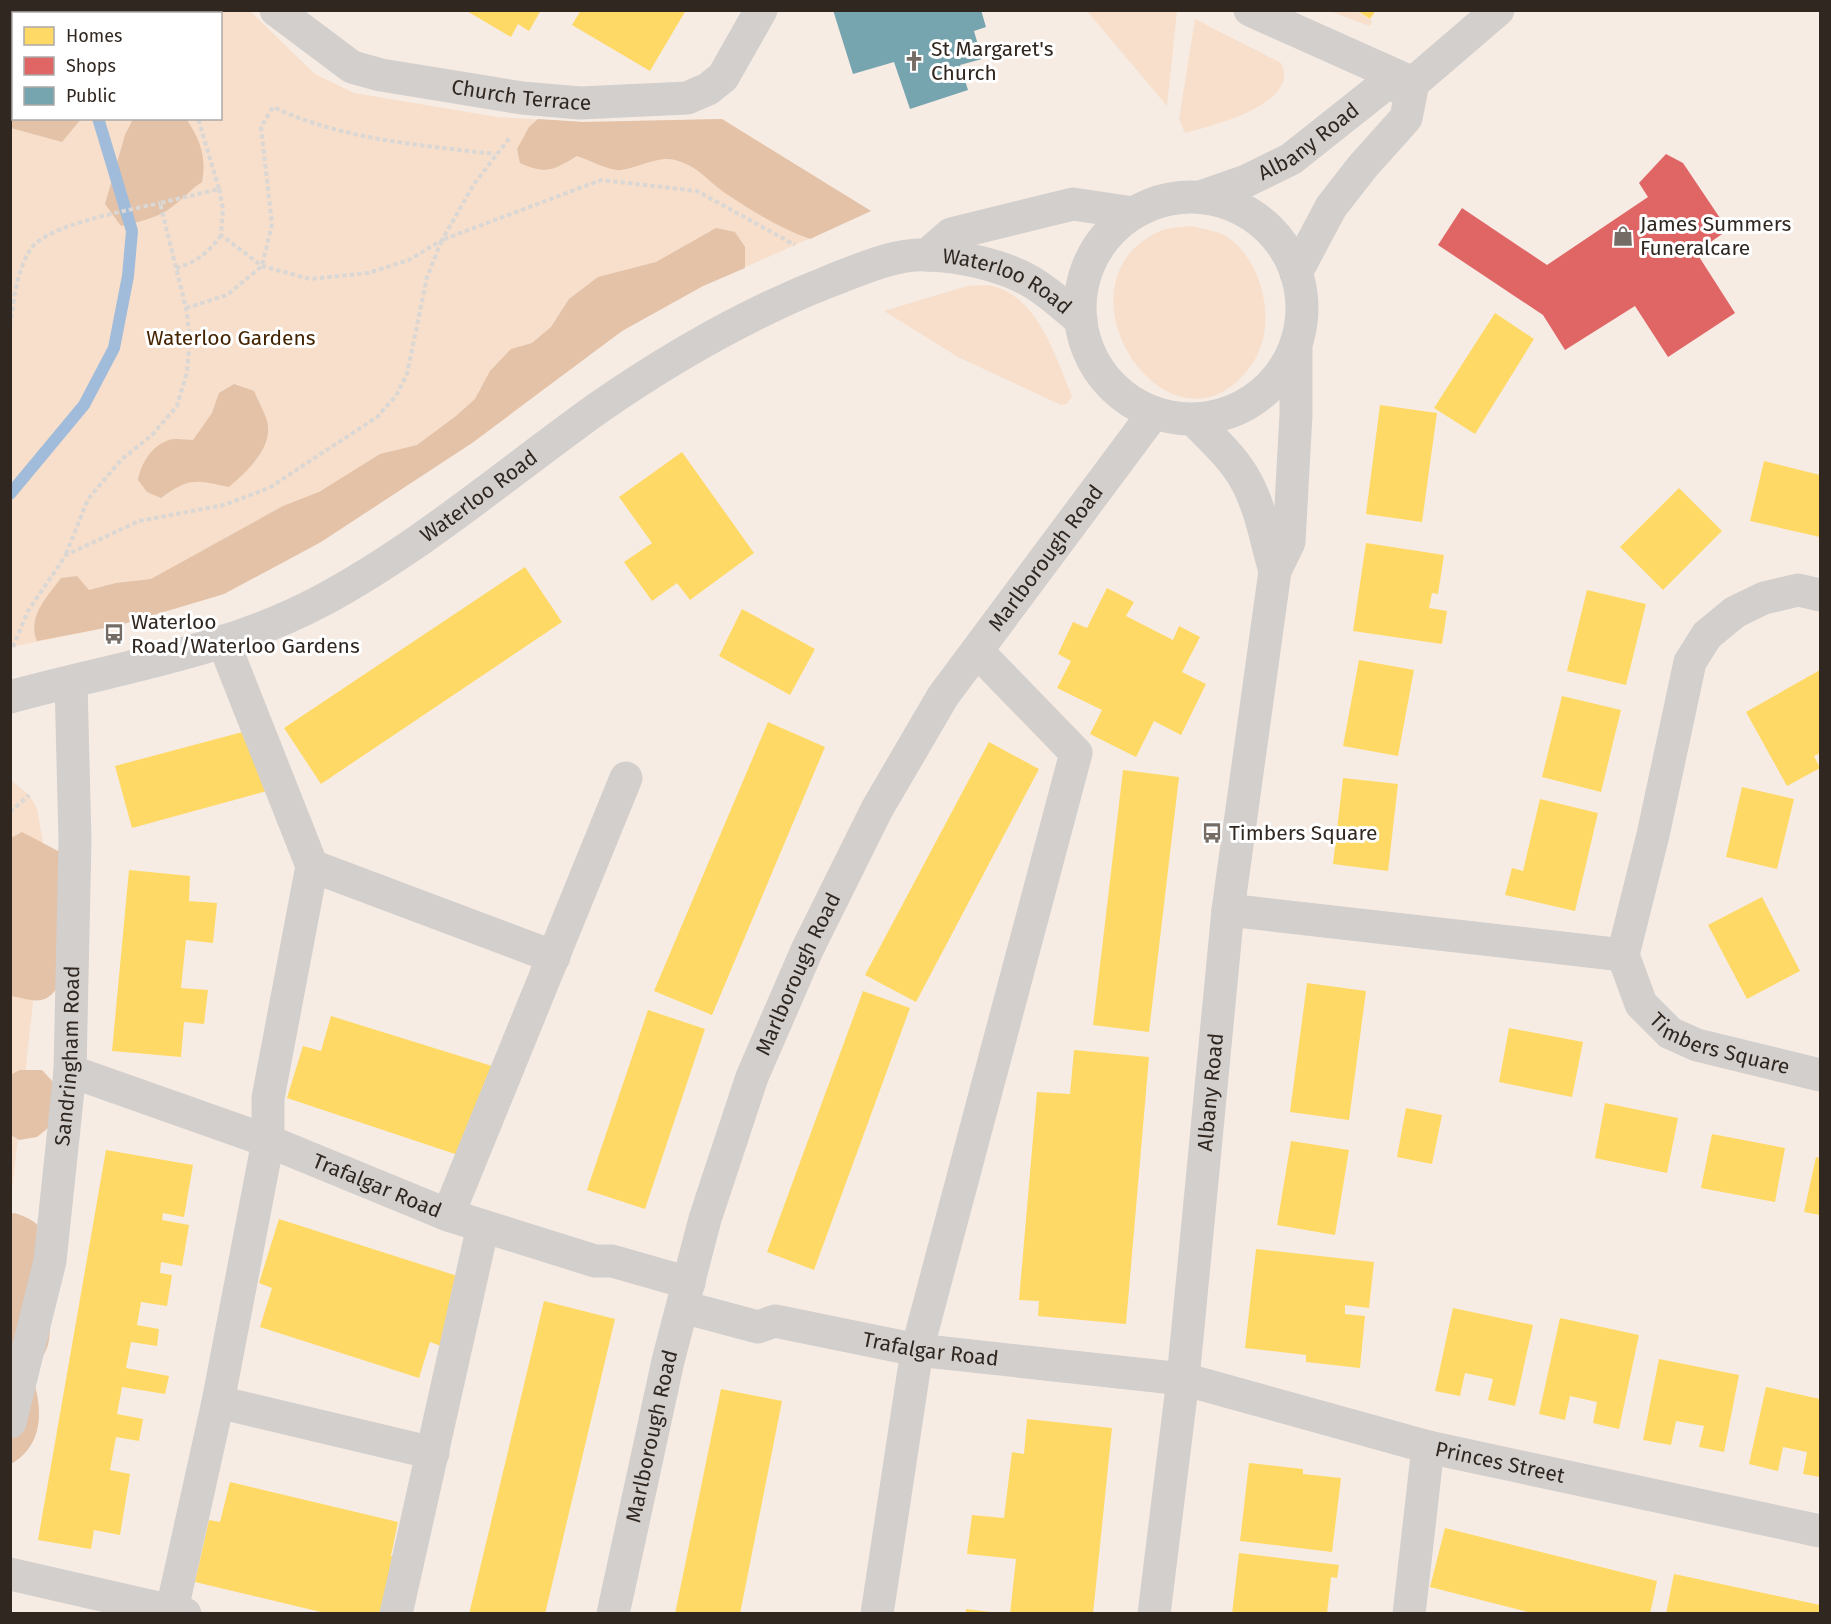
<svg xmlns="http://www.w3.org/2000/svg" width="1831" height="1624" font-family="'Fira Sans',sans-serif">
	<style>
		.green { fill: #f7dfcb; fill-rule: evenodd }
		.forest { fill: #e3c2a8 }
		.homes { fill: #ffd966 }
		.shops { fill: #e06666 }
		.public { fill: #76a5af }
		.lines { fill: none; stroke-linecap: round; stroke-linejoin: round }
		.stream { stroke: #a1bcda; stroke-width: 12 }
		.path { stroke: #dad7d4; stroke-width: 4; stroke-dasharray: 4.5 3; stroke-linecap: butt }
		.minor { stroke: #d3cfcd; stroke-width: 33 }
		.major { stroke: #d3cfcd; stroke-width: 33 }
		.labels { text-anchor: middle; stroke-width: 6; stroke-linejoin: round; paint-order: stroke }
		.poi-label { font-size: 21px; fill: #302720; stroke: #fff; text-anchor: start }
		.street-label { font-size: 21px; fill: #302720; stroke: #fff }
		.park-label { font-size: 21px; fill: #442300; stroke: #fff }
	</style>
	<rect width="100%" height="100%" fill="#f6ece4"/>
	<g class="green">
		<path d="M11,11H250L315,74L354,93L497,117L583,122L722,119L871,211L703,286L622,331L472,443L321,542L224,594L120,625L11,647ZM14,14H220V118H14Z"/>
		<path d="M1087,11H1177L1167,106Z"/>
		<path d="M1329,11H1356L1372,21L1370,26Z"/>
		<path d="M1195,19L1281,63C1302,103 1213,126 1185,133L1179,119Z"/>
		<path d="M1191,226C1203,229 1221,231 1230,239C1266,266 1278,331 1250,367C1171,473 1044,284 1160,231C1169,227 1182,227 1191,226Z"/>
		<path d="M967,286C976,286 987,284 996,287C1039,300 1056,358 1072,396L1067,404L1061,405L958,357L884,311Z"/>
		<path d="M11,780L29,795L37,808L43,843V914L11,1199Z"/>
	</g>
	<g class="forest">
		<path d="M89,11L92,13L14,14V118L81,119L62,142L11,128V11Z"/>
		<path d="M133,119H186C200,138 207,159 202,182C191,189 184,198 173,206C159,218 138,222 121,226L105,204L125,135Z"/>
		<path d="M538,119L583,122L722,119L871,211L810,239C781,229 754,212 728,195C709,183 699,166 675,160C657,155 630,172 616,170C604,168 589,160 577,156C554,170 546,175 520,163L517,149L529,127Z"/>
		<path d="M716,228L735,232L745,247V268L703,286L622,331L472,443L321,542L224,594L120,625L37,641C27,617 47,597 61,578L77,576L89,590L116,583L151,579L283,506L319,492L380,454L417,445L456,416L475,399L490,371L511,349L532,343L551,327L569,299L598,277L656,262Z"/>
		<path d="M234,384L254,391C258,401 264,411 267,421C274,448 246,472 229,487C195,480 190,477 161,498L147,492L138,480C141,464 151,446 169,440C175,438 186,440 193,440L212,413L219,393Z"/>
		<path d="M22,832L60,852L61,982C46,1007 36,1001 11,996V838Z"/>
		<path d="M20,1070H42L54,1083L53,1124L37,1137L19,1140L11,1135L10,1075Z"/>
		<path d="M15,1213C28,1218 38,1221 43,1234C49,1247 52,1325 49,1340C47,1353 39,1362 30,1371C43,1404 46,1444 11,1464L10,1214Z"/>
	</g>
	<g class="homes">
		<path d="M465,10H541L529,31L518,24L511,37Z"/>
		<path d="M581,10H686L650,71L572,25Z"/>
		<path d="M1356,10H1376L1370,19Z"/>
		<path d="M1495,313L1534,339L1475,434L1434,408Z"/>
		<path d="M1380,405L1437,413L1422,522L1366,514Z"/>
		<path d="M682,452L754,553L690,600L677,583L652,601L624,562L652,543L619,497Z"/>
		<path d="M1764,461L1820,475V537L1750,521Z"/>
		<path d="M1679,488L1722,531L1663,590L1620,547Z"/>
		<path d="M1366,543L1444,555L1438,594L1432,593L1429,608L1447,611L1442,644L1353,631Z"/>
		<path d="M525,567L562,622L321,784L284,728Z"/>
		<path d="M1107,588L1134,602L1126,616L1173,640L1179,626L1200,637L1182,672L1206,684L1181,735L1154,721L1136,757L1090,734L1102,710L1057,688L1071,661L1058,654L1073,622L1087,628Z"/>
		<path d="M1587,590L1646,604L1626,685L1567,671Z"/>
		<path d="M742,609L815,649L790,695L719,656Z"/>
		<path d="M1359,660L1414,670L1398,756L1343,746Z"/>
		<path d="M1820,670V753L1814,756L1820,768L1787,786L1746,712Z"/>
		<path d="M1562,696L1621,710L1601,792L1542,777Z"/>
		<path d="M768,722L825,747L712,1015L654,991Z"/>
		<path d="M250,730L267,791L132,828L115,766Z"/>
		<path d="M989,742L1039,769L916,1002L865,975Z"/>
		<path d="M1123,770L1179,777L1149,1032L1093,1025Z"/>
		<path d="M1343,778L1398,784L1388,871L1333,864Z"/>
		<path d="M1742,787L1794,799L1777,869L1726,857Z"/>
		<path d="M1540,799L1598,813L1575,911L1505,895L1512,868L1523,871Z"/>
		<path d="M129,870L190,876L189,901L217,903L213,943L186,940L181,988L208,990L204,1024L184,1022L181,1057L112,1051Z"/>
		<path d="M1762,897L1800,971L1747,999L1708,925Z"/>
		<path d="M1307,983L1366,991L1349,1120L1290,1112Z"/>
		<path d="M863,991L910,1008L814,1270L767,1252Z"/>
		<path d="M648,1010L705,1029L645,1209L587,1190Z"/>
		<path d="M331,1016L492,1066L458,1155L287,1098L303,1046L321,1051Z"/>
		<path d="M1509,1028L1583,1042L1572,1097L1499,1082Z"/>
		<path d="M1074,1050L1149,1057L1126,1324L1038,1316L1039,1301L1019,1300L1037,1092L1070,1094Z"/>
		<path d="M1605,1103L1678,1118L1667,1173L1595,1158Z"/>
		<path d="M1406,1108L1442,1115L1432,1164L1397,1157Z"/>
		<path d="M1712,1134L1785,1148L1775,1202L1701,1188Z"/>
		<path d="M1291,1141L1349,1150L1335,1235L1277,1225Z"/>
		<path d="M106,1150L193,1165L184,1217L163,1213L162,1220L189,1225L182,1266L161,1262L160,1273L172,1275L167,1306L141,1302L137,1325L159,1329L157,1346L131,1342L126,1368L169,1376L165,1394L122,1387L117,1414L143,1419L139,1441L116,1437L110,1470L130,1474L120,1535L94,1530L91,1549L38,1540Z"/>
		<path d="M1816,1157L1820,1158V1215L1804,1212Z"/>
		<path d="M279,1219L470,1280L449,1349L430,1342L419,1378L260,1327L272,1288L259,1283Z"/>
		<path d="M1256,1249L1374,1262L1369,1308L1345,1305V1314L1365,1316L1360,1368L1306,1362V1355L1245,1348Z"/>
		<path d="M544,1301L615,1319L545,1614H469Z"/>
		<path d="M1453,1308L1533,1325L1515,1406L1488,1400L1493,1379L1465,1373L1460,1396L1435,1391Z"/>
		<path d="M1560,1318L1639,1335L1619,1429L1593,1423L1597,1402L1570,1396L1565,1420L1539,1414Z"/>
		<path d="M1659,1359L1739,1375L1724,1452L1699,1447L1704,1426L1676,1421L1671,1445L1643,1440Z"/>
		<path d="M1766,1387L1820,1399V1477L1803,1474L1807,1452L1783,1447L1778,1471L1749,1464Z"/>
		<path d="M721,1389L782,1401L740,1614H675Z"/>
		<path d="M1027,1419L1112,1428L1093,1614H1010L1016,1559L967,1554L972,1515L1004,1518L1012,1452L1024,1454Z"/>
		<path d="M1249,1463L1303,1469V1474L1341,1478L1332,1552L1240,1541Z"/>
		<path d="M230,1482L398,1522L391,1556L402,1559L389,1614H329L195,1582L209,1520L220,1522Z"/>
		<path d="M1445,1528L1657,1581L1650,1614H1536L1430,1587Z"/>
		<path d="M1239,1553L1339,1565L1337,1578L1331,1577L1327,1614H1232Z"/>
		<path d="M1674,1574L1820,1605V1614H1666Z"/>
		<path d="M966,1609L991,1612V1614H966Z"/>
	</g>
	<path class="shops" d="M1666,154L1683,163L1728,230L1696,252L1735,313L1668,357L1635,306L1565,350L1543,315L1438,245L1462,208L1547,265L1648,197L1639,183Z"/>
	<path class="public" d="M833,10H981L986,27L974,31L982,59L960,65L968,90L910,109L894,62L853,74Z"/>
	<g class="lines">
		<g class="stream">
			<path d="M64,10L65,14"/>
			<path d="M10,494L84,405L114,348L128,276L132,231L98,118"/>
		</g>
		<g class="path">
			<path d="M151,10L152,14"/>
			<path d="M219,189L223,209L221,235L262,266L310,279L368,273L409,260L442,240L474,184L511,136"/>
			<path d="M176,268C197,262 209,252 221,235"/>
			<path d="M186,308L227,295L262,266L272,224L261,127L273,107C343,140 419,145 495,154"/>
			<path d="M10,326C14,300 16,273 30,250C46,224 131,210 160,203"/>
			<path d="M66,554L88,499L121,460L152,435L177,406L187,372L190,338L186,308L160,203L219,189L198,118"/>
			<path d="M13,647L28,611L66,555L139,521L224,505L269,488L377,417L396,396L407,374L427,277L442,240L601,180L697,191L795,245"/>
			<path d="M10,812L29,795"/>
		</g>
		<g class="minor">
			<path id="s1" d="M276,10L352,67L381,75L522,98L580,103L687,98L708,89L723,77L761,10"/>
			<path d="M1250,10L1413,83"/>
			<path d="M927,255L951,234L1073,204L1133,213"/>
			<path id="s2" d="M1820,595L1798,590L1764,598L1735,612L1707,635L1690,662L1653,835L1623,955L1641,1004L1670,1033L1697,1045L1820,1075"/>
			<path id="s3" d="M10,697C115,668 223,653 321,601C420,548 507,473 598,408C670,358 748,313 830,281C861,269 896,253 929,255C960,256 1001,265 1028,280C1047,290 1064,307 1081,320"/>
			<path d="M312,866L554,957"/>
			<path d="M1228,910L1623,955"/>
			<path id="s4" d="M70,1071L268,1141L448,1215L595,1261H612L689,1283"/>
			<path d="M448,1215L626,778"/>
			<path id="s5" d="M683,1307L758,1327L775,1321L917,1350L1183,1379L1428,1447L1820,1531"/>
			<path d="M218,1402L268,1141V1098L312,866L223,641"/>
			<path id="s6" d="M10,1422L50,1261L70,1071L75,840L71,683"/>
			<path d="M10,1574L185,1614"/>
			<path d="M171,1614L218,1402L433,1453"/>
			<path d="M396,1614L483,1226"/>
			<path id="s7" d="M613,1614L668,1361L705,1219L752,1077L807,950L877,809L943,696L1153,414"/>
			<path d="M877,1614L917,1350L1076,753L977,651"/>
			<path d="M1409,1614L1428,1447"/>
		</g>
		<g class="major">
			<path id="s8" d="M1200,197L1246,181L1291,159L1383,86L1413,83L1498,10"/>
			<circle cx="1191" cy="308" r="111"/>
			<path d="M1296,273L1331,207L1363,166L1406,118L1413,83"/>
			<path d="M1194,420C1212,439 1233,457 1246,481C1261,508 1266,541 1275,571"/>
			<path id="s9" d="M1154,1614L1183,1379L1228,910L1275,571L1289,542L1296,414V347"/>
		</g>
	</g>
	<defs>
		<g id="church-bare" transform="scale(1.62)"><path d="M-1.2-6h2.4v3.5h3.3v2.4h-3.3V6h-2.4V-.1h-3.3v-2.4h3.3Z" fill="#756c65" stroke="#fff" stroke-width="2.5" paint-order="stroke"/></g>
		<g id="shop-bare" transform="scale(1.62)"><path d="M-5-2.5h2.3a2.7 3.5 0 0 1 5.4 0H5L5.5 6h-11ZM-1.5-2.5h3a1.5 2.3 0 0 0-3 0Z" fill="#756c65" stroke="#fff" stroke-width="2.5" paint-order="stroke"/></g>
		<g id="bus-bare" transform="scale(1.62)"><path d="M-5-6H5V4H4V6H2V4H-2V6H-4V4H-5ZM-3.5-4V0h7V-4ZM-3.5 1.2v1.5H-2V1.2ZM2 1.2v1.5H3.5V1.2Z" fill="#756c65" stroke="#fff" stroke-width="2.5" paint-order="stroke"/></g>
	</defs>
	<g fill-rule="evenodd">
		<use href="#church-bare" x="914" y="61"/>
		<use href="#shop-bare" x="1623" y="236"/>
		<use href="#bus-bare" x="114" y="634"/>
		<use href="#bus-bare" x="1212" y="833"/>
	</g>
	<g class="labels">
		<g class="poi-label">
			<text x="931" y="56">St Margaret's<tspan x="931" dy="24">Church</tspan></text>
			<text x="1640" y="231">James Summers<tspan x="1640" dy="24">Funeralcare</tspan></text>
			<text x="131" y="629">Waterloo<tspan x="131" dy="24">Road/Waterloo Gardens</tspan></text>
			<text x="1229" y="840">Timbers Square</text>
		</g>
		<g class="street-label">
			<text dy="7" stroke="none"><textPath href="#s1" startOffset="267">Church Terrace</textPath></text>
			<text dy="7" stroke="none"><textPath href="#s8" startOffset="123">Albany Road</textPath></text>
			<text dy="7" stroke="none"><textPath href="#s3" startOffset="1116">Waterloo Road</textPath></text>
			<text dy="7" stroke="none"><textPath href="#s3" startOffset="516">Waterloo Road</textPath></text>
			<text dy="7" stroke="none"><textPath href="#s7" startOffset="1154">Marlborough Road</textPath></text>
			<text dy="7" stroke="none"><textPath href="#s7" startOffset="668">Marlborough Road</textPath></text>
			<text dy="7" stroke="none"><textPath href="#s2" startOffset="602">Timbers Square</textPath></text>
			<text dy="7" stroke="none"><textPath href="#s6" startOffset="372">Sandringham Road</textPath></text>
			<text dy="7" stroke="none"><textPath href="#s9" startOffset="525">Albany Road</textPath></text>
			<text dy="7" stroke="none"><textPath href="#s4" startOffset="328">Trafalgar Road</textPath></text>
			<text dy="7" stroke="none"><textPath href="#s5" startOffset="254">Trafalgar Road</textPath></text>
			<text dy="7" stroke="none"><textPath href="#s7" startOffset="182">Marlborough Road</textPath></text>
			<text dy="7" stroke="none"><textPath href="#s5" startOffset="836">Princes Street</textPath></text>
		</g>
		<g class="park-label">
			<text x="231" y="345">Waterloo Gardens</text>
		</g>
	</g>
	<rect width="1831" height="1624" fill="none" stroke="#302720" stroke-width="24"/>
	<rect x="12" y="12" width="210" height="108" fill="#ffffff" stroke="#aca9a6" stroke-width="1.5"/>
	<rect x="24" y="27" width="30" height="18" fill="#ffd966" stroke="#aca9a6" stroke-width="1.5"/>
	<text x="66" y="42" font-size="18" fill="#302720">Homes</text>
	<rect x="24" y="57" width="30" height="18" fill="#e06666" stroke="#aca9a6" stroke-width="1.5"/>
	<text x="66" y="72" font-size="18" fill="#302720">Shops</text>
	<rect x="24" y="87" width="30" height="18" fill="#76a5af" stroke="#aca9a6" stroke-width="1.5"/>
	<text x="66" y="102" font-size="18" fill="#302720">Public</text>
</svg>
